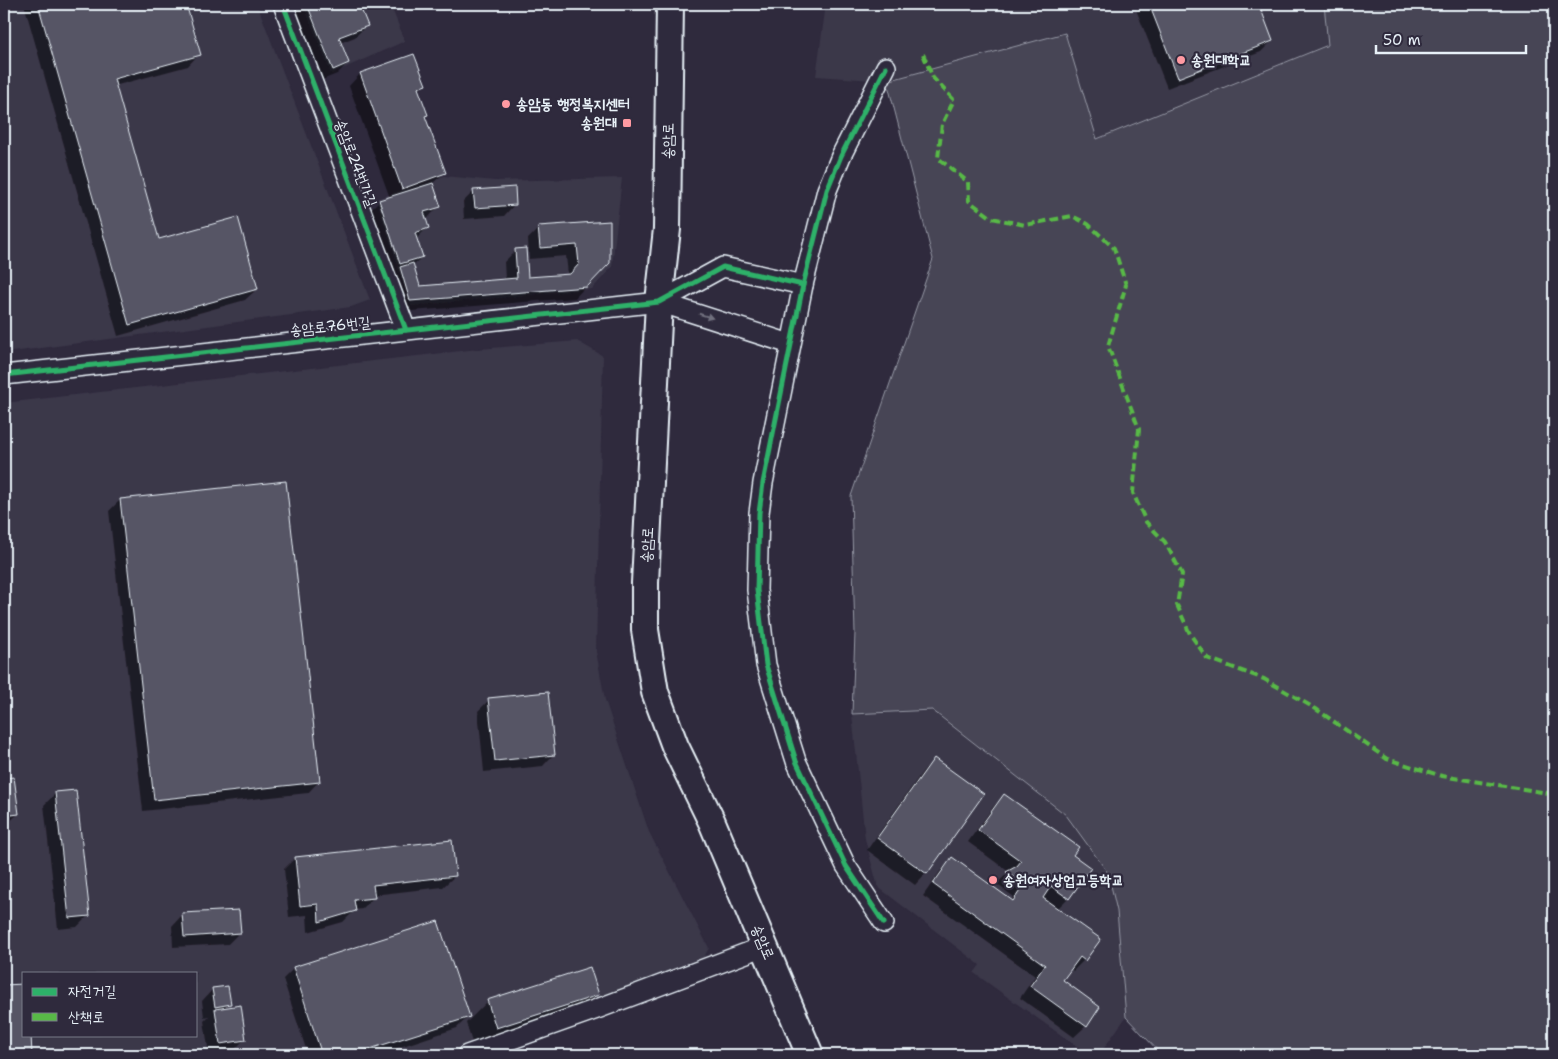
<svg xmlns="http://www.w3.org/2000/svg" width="1558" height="1059" font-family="'Shantell Sans','Poor Story',sans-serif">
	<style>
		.built { fill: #3b3749; fill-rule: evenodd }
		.green { fill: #464455; stroke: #979aa6 }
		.shadow { fill: #0007 }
		.building { fill: #575565; stroke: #e8f1f8 }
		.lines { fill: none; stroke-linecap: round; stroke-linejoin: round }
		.minor-casing { stroke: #e8f1f8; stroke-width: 22 }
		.secondary-casing { stroke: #e8f1f8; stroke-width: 30 }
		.minor { stroke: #2f2a3d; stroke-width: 19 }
		.secondary { stroke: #2f2a3d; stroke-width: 26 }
		.quiet { stroke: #58b947; stroke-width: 4; stroke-dasharray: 8 4; stroke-linecap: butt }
		.cycleway-casing { stroke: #2f2a3d; stroke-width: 8 }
		.cycleway { stroke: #2db169; stroke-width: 5 }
		.oneway { fill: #70707e }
		.poi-dot { fill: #ff9aa2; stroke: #2f2a3d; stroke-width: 2 }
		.labels { text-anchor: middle; stroke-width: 4.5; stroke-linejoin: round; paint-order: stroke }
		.poi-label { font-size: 15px; font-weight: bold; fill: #e8f1f8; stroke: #2f2a3d; text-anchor: start }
		.street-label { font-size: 15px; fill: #e8f1f8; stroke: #2f2a3d }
	</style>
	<rect width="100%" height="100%" fill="#2f2a3d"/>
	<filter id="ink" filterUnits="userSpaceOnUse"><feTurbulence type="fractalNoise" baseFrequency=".02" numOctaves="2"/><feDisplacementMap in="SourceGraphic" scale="10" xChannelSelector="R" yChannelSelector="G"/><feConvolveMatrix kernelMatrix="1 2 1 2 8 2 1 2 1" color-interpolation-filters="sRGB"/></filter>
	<g filter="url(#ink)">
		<g class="built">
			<path d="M4,4H257L370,300L351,307L4,353Z"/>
			<path d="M303,4H390L405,41L331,74Z"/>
			<path d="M826,4H1324L1328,45L1097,139L887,81L816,76Z"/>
			<path d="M444,176L495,181L622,178L612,267L592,289L411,306L376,199Z"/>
			<path d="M577,341L603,356L596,651L605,700L649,832L709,948L704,957L450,1055H4V403L478,349ZM24,973H196V1035H24Z"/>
			<path d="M932,710L1066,815L1108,873L1117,911L1126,1017L1099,1055H1089L974,973L980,965L878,887L865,839L852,714Z"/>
		</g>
		<path class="green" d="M1324,4H1554V1055H1162L1126,1017L1117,911L1108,873L1066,815L932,710L852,714L855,633L851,496L933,259L887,81L1065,33L1097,139L1328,45Z"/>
		<g class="shadow">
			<path d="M24,4H185L199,54L188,66L114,86L158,241L257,289L245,300L118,336Z"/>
			<path d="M292,4H358L366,26L355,37L340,43L348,63L337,74L322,80Z"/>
			<path d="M1138,4H1258L1272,41L1261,52L1167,88L1135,7Z"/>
			<path d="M413,55L424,85L417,91L426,115L424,117L445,172L432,184L439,206L428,218L424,219L427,228L416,239L422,257L413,265L420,287L505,280L504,262L515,251L527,279L568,275L566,256L529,259L528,239L539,228L609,222L586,286L575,298L399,312L389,279L396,273L389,275L368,212L379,201L390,198L349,86L360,74Z"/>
			<path d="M474,191L515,204L504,216L464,219L463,202Z"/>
			<path d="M120,500L319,781L308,793L143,811L109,511Z"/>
			<path d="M489,700L554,754L543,766L484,772L478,711Z"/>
			<path d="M934,759L926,873L915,885L867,850L923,771Z"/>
			<path d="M13,778L18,814L6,825L4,826V779Z"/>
			<path d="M56,793L89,915L77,927L58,929L44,805Z"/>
			<path d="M1004,795L1072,855L1068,898L1057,909L1084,960L1073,971L1070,968L1061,981L1086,1026L1074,1037L1020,998L1035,976L923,896L941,870L952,859L1011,901L1014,897L996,884L1009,872L968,842L993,807Z"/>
			<path d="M295,858L455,876L443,887L373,895V898L362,909L355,910L343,922L308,932L307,915L289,917L284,869Z"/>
			<path d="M183,914L239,933L228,944L173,947L172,926Z"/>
			<path d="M294,968L468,1017L457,1028L376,1055H308L283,979Z"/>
			<path d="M24,985V1035H30L31,1055H4V986Z"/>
			<path d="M213,989L229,1003L224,1008L245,1039L234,1050L209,1054L204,1021L209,1016L204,1017L202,1001Z"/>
			<path d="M598,994L576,1016L474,1049L466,1023L488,1001Z"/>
		</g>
		<g class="building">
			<path d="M38,4H186L201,55L114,79L159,239L238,217L258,289L129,325Z"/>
			<path d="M307,4H359L368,26L339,37L349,63L333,70Z"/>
			<path d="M1149,4H1259L1273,41L1178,78Z"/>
			<path d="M414,54L426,85L418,88L428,115L425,116L446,173L402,189L360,73Z"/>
			<path d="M433,183L441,207L424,212L429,228L415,233L423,257L400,264L379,200Z"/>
			<path d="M515,187L516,205L475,208L473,190Z"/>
			<path d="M610,221V263L587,287L410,301L400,267L413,263L420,286L517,278L515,249L526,248L528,277L570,274L579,264L577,245L540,248L538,226Z"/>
			<path d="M286,481L320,782L154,800L120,499Z"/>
			<path d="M548,692L555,755L495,761L488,698Z"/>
			<path d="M934,758L984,794L927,874L877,838Z"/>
			<path d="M14,777L19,814L4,816V778Z"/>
			<path d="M76,790L90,916L69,918L55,792Z"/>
			<path d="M1004,794L1079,847L1073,855L1091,868L1069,899L1051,886L1043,898L1101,939L1085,961L1080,957L1063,980L1100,1007L1087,1027L1030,986L1045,965L933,884L952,857L1013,901L1024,885L1006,872L1017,866L1021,861L978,830Z"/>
			<path d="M452,840L456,876L373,885L375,898L354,900L356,911L319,922L318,904L300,906L295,857Z"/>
			<path d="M239,910L241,933L184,937L182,913Z"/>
			<path d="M438,921L470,1017L351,1055H322L293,967Z"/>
			<path d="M590,967L599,995L496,1028L487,1000Z"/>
			<path d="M24,984V1035H31L32,1055H4V985Z"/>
			<path d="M228,986L231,1004L215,1007L212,988Z"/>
			<path d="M241,1005L246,1040L220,1044L215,1009Z"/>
		</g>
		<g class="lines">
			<g class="minor-casing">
				<g id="minor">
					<path d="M283,4L406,330"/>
					<path d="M659,302L790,344"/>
					<path d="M4,375L659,302L723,267L803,285"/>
					<path d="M884,923L846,866L796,761L766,665L757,590L759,513L763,483L803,285L827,190L841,156L886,67"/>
					<path d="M467,1055L597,1009L765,946"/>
				</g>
			</g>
			<g class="secondary-casing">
				<path id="secondary" d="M670,4L667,229L659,302L645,583V630L655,692L675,746L712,822L810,1055"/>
			</g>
			<use href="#minor" class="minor"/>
			<use href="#secondary" class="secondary"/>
			<path class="quiet" d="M923,54L933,78L954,100L942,124L938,158L968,182L969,201L992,218L1025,225L1072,216L1088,224L1114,248L1126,285L1108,346L1139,429L1133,493L1146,522L1165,542L1182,574L1177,605L1190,634L1207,658L1264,679L1316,709L1387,759L1442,776L1554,794"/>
			<g class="cycleway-casing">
				<g id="cycleway">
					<path d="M283,4L406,330"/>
					<path d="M4,375L659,302L723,267L803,285"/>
					<path d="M884,923L846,866L796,761L766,665L757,590L759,513L763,483L803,285L827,190L841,156L886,67"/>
				</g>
			</g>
			<use href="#cycleway" class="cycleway"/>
		</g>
		<defs><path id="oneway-solid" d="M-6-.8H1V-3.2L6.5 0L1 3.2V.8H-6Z" transform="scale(1.25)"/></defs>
		<use class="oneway" href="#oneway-solid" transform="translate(706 316) rotate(18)"/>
	</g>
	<g class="poi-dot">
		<circle cx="1181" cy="60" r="5"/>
		<circle cx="506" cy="104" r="5"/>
		<rect x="622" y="118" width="10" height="10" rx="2.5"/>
		<circle cx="993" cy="880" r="5"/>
	</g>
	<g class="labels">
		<g class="poi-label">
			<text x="1191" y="65">송원대학교</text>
			<text x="516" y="109">송암동 행정복지센터</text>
			<text x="617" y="128" text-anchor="end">송원대</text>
			<text x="1003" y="885">송원여자상업고등학교</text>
		</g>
		<g class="street-label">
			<text transform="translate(668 141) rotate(-89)" y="5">송암로</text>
			<text transform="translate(356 163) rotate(69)" y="5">송암로24번가길</text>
			<text transform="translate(330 326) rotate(-6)" y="5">송암로76번길</text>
			<text transform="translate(647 545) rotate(-87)" y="5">송암로</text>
			<text transform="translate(763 942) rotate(67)" y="5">송암로</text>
		</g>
	</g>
	<rect width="1558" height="1059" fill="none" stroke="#2f2a3d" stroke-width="20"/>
	<rect x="10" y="10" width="1538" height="1039" fill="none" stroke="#e8f1f8" stroke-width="2" filter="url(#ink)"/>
	<rect x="22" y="972" width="175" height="65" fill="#2f2a3d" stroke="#797a88"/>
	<rect x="32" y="988" width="25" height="8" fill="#2db169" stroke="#797a88"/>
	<text x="68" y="996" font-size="15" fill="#e8f1f8">자전거길</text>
	<rect x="32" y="1013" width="25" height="8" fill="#58b947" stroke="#797a88"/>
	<text x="68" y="1022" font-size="15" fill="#e8f1f8">산책로</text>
	<path d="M1376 45v8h150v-8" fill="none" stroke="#e8f1f8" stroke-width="2.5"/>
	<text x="1383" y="45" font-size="15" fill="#e8f1f8" stroke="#2f2a3d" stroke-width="4" paint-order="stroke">50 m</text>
</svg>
